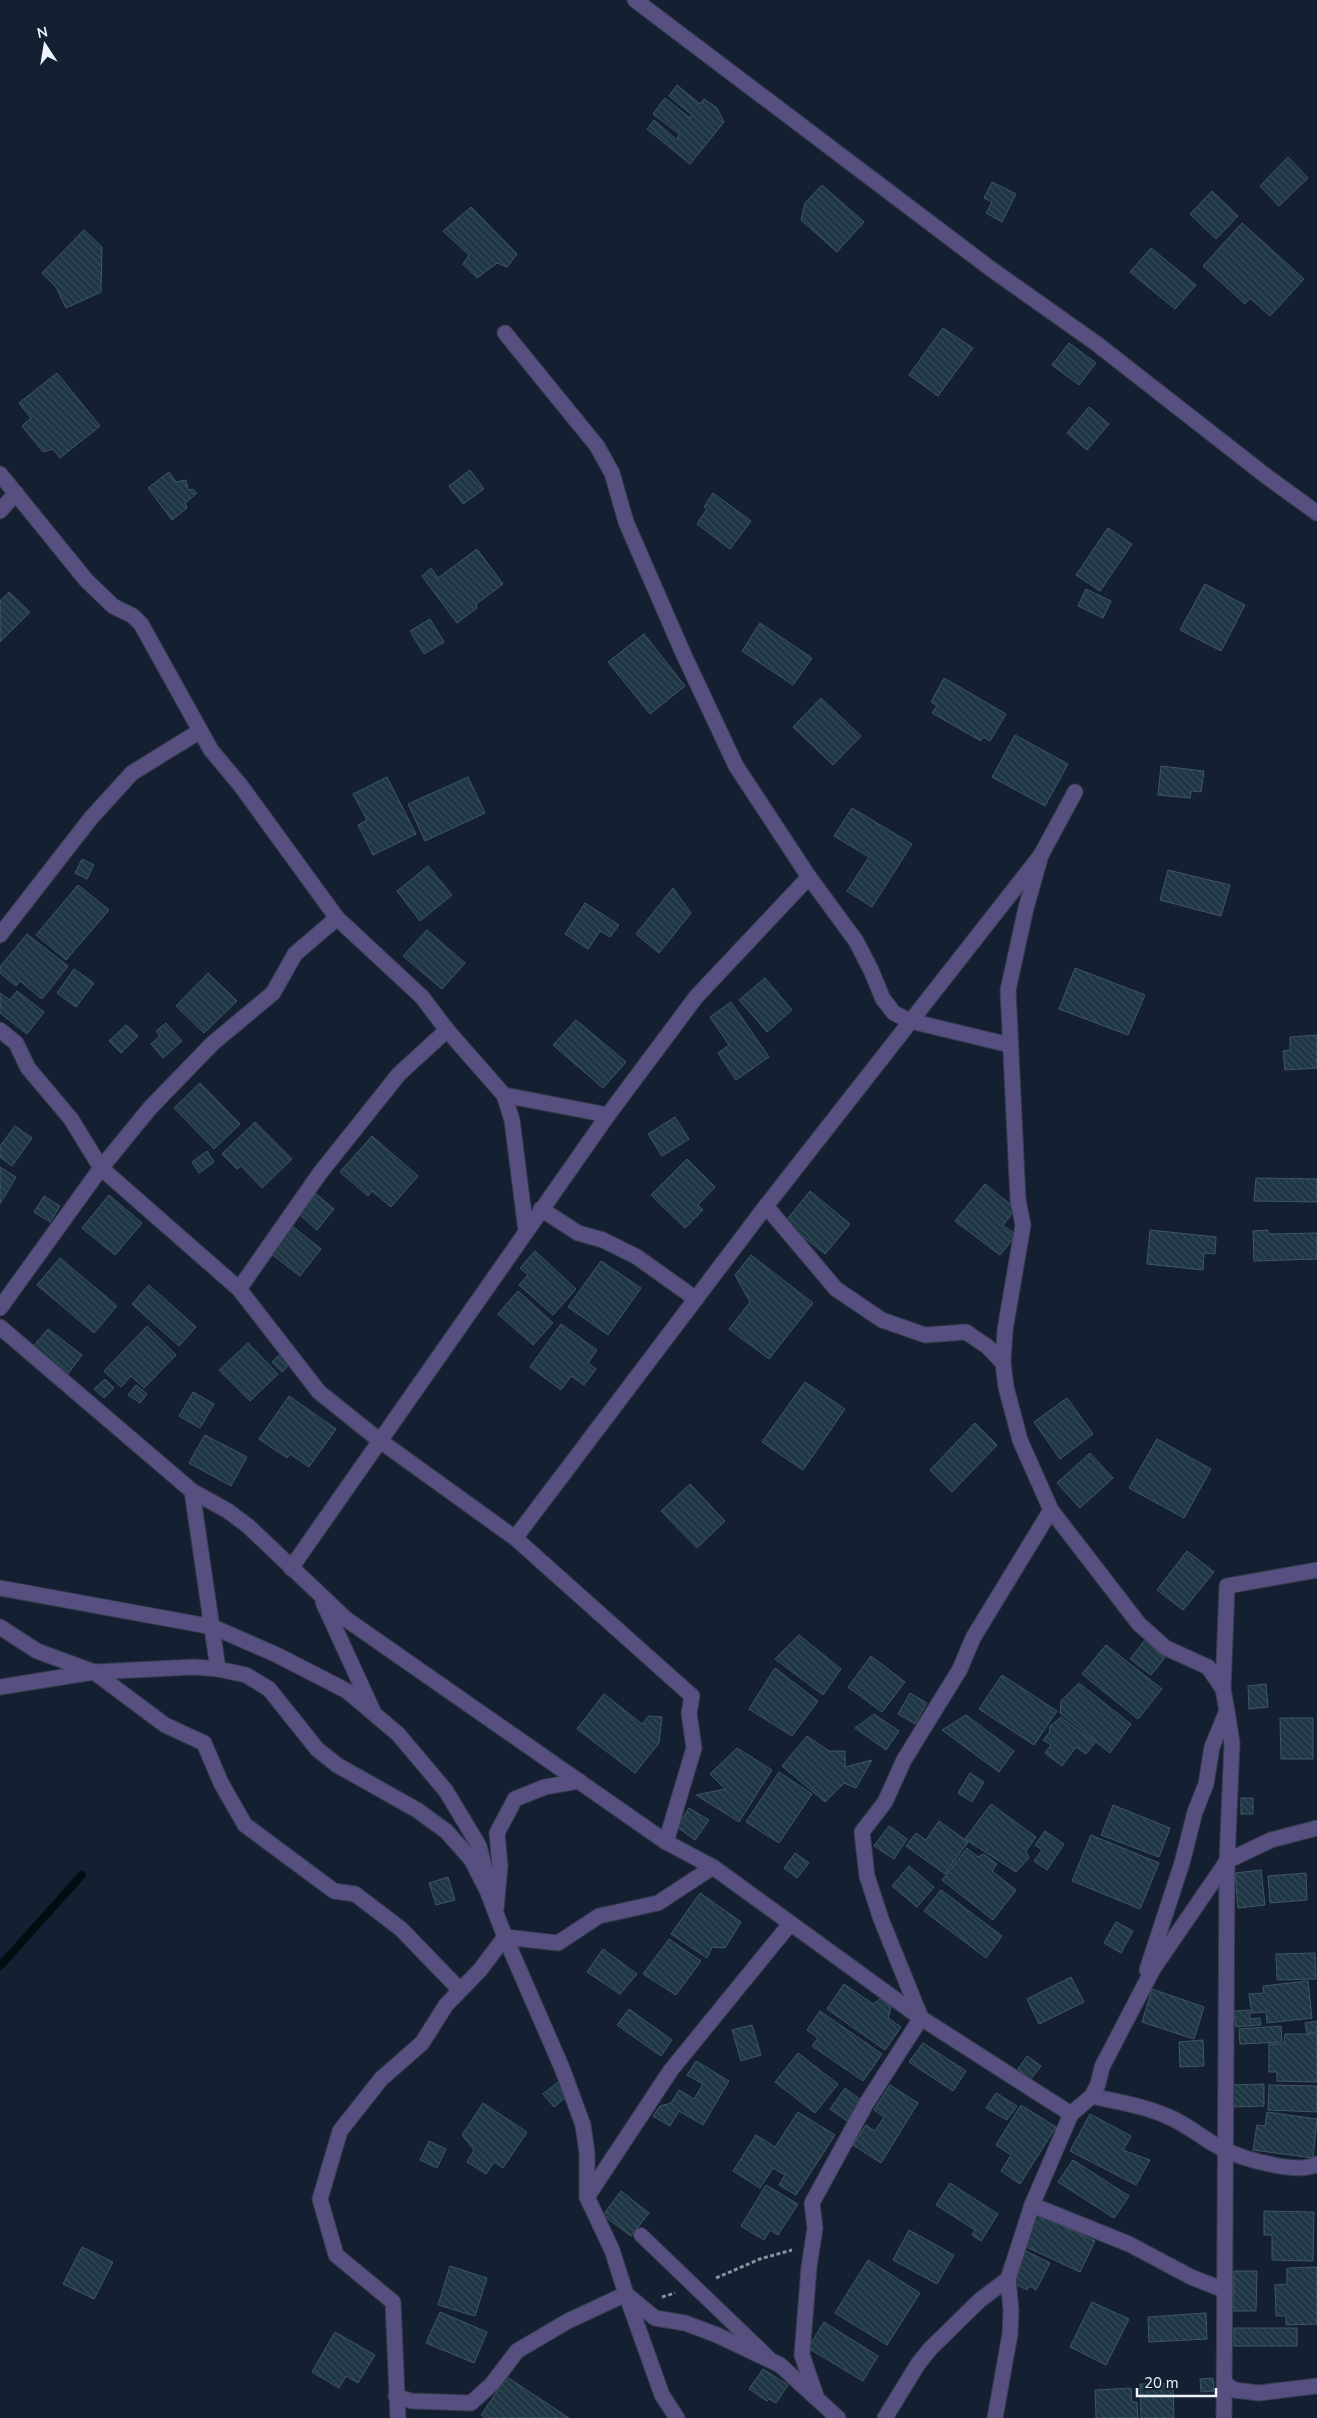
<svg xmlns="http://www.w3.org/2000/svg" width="1317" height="2418" font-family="'Nunito Sans',sans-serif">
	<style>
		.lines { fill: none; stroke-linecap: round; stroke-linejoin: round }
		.stream { stroke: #010d10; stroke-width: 8 }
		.building { fill: url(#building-back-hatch); stroke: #3e5666 }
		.service-casing { stroke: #333d4e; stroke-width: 16 }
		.minor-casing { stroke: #333d4e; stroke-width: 17 }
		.path { stroke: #89909f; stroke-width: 3; stroke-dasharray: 4 2.5; stroke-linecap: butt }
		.service { stroke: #574f7f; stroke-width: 14 }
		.minor { stroke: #574f7f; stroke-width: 15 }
	</style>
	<defs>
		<pattern id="building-back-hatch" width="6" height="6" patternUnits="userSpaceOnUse" patternTransform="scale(1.25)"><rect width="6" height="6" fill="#1f3645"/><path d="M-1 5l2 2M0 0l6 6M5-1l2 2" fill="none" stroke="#354a58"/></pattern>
	</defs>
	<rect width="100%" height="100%" fill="#151f32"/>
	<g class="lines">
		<path class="stream" d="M0,1966L82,1875"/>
	</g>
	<g class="building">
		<path d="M677,85L700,104L704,99L717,108L724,122L690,164L647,129L654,120L677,140L679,134L653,114L665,98L690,118L692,115L669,96Z"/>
		<path d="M1288,157L1308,178L1279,206L1260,186Z"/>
		<path d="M992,182L1016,194L1002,222L986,213L992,202L984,198Z"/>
		<path d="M822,185L864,222L837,252L801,220L805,203Z"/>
		<path d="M1212,191L1238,216L1216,239L1190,214Z"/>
		<path d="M471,207L517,254L507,267L497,263L477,278L463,264L469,255L443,231Z"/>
		<path d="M1242,223L1304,279L1270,316L1250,298L1245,304L1203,266Z"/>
		<path d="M84,230L102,247L101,292L66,308L56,287L42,273Z"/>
		<path d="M1151,248L1196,285L1175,309L1130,272Z"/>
		<path d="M943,328L973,348L938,396L909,375Z"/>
		<path d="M1069,343L1096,363L1079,385L1052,365Z"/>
		<path d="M57,373L100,426L60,458L53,449L43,452L22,426L31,418L19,403Z"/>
		<path d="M1089,407L1109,424L1087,450L1067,433Z"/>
		<path d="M470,470L484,489L463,504L449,486Z"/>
		<path d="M169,472L176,482L186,480L188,490L193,489L197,493L185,503L187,508L172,520L148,488Z"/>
		<path d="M713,493L751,521L730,549L697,524L707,509L704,507Z"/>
		<path d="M1108,528L1132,544L1100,591L1076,575Z"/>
		<path d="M477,549L503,584L476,604L477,608L457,623L422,576L431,568L438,578Z"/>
		<path d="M1205,584L1245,605L1221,651L1180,630Z"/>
		<path d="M1086,589L1111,601L1103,618L1078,606Z"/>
		<path d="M9,592L30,612L0,642V601Z"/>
		<path d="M430,619L444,642L424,654L410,631Z"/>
		<path d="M760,623L812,658L793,685L742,651Z"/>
		<path d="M644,634L685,686L650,714L608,662Z"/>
		<path d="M944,678L1006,714L990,741L983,737L981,741L932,713L937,706L931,702Z"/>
		<path d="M821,698L861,736L833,765L793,727Z"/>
		<path d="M1015,735L1068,764L1045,806L992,777Z"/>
		<path d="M1161,766L1204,771L1201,792L1191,791L1190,798L1158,795Z"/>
		<path d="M387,777L416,834L373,855L358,825L367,820L353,794Z"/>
		<path d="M468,777L485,813L425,841L408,804Z"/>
		<path d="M852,808L912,844L872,907L847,891L869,857L834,836Z"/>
		<path d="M82,859L94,865L87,879L75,873Z"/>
		<path d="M428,866L452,895L420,921L397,891Z"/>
		<path d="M1168,870L1230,885L1221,916L1160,900Z"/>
		<path d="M78,885L109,910L66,960L36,935Z"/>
		<path d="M673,888L691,913L659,953L636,934Z"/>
		<path d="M585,903L619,925L610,937L600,931L588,949L565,934Z"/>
		<path d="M427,930L465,963L442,989L403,956Z"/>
		<path d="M27,934L68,966L42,999L20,981L16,986L0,973V967Z"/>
		<path d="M1075,968L1145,995L1128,1035L1059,1009Z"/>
		<path d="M74,969L94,983L76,1007L57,993Z"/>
		<path d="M208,973L237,1001L204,1033L176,1006Z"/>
		<path d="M765,978L792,1010L767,1032L739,1000Z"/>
		<path d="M17,991L44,1012L27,1034L0,1013V993L10,1000Z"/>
		<path d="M731,1002L769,1057L736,1080L718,1053L729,1045L710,1017Z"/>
		<path d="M576,1020L626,1062L603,1088L553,1045Z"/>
		<path d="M166,1023L182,1041L163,1058L151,1044L160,1036L156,1031Z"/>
		<path d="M126,1025L138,1036L121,1053L109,1041Z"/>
		<path d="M1317,1035V1068L1285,1070L1283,1051L1290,1050V1037Z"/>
		<path d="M200,1083L240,1124L214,1149L174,1108Z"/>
		<path d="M675,1117L689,1139L662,1156L648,1134Z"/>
		<path d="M255,1122L292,1159L262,1188L241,1166L237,1169L222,1154Z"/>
		<path d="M15,1126L32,1138L12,1166L0,1157V1146Z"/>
		<path d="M372,1136L418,1176L391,1207L372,1191L368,1196L340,1172Z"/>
		<path d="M207,1151L214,1162L199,1173L192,1162Z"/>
		<path d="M687,1159L715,1187L698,1205L703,1210L685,1228L651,1195Z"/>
		<path d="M0,1167L16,1177L0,1204Z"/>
		<path d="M1256,1178L1317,1179V1202L1254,1201Z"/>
		<path d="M985,1184L1016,1209L1003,1225L1016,1235L1000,1255L955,1221Z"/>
		<path d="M810,1191L850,1224L825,1254L785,1222Z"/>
		<path d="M316,1194L334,1209L317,1230L299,1214Z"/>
		<path d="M109,1195L142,1223L115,1255L82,1228Z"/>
		<path d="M44,1196L60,1206L50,1222L34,1212Z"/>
		<path d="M292,1226L321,1249L300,1276L270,1253Z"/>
		<path d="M1150,1230L1216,1237L1215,1254L1204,1253L1203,1270L1147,1264Z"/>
		<path d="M1267,1230L1270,1234L1317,1233V1259L1254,1261L1253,1231Z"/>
		<path d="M535,1251L576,1289L553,1315L519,1285L528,1275L520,1268Z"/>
		<path d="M751,1255L813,1303L769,1359L729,1329L750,1302L735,1275Z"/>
		<path d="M60,1258L117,1306L94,1333L37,1285Z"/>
		<path d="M601,1261L641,1288L608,1335L568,1307Z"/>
		<path d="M149,1285L196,1327L179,1346L132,1304Z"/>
		<path d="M518,1291L553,1323L533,1345L498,1314Z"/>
		<path d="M561,1324L597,1350L588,1363L596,1369L584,1385L571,1376L561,1390L530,1367Z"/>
		<path d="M147,1326L176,1355L144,1388L131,1376L121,1387L104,1371Z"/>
		<path d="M48,1329L82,1355L67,1375L32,1348Z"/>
		<path d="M248,1343L278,1374L250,1401L219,1370Z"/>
		<path d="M281,1353L291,1363L282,1372L272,1362Z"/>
		<path d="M105,1379L114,1388L104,1398L94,1389Z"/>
		<path d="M805,1382L845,1409L803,1470L762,1442Z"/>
		<path d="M136,1385L147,1394L140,1403L128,1395Z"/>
		<path d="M193,1392L214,1404L200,1428L179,1416Z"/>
		<path d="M289,1396L336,1429L309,1467L290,1454L287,1458L259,1439Z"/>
		<path d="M1067,1398L1093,1434L1060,1459L1034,1422Z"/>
		<path d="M975,1423L997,1445L952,1492L930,1470Z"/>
		<path d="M205,1435L247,1457L231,1486L189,1463Z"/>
		<path d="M1157,1439L1211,1469L1184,1518L1129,1488Z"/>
		<path d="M1090,1453L1113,1478L1080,1508L1057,1483Z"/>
		<path d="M690,1484L725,1521L697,1548L661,1511Z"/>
		<path d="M1187,1551L1214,1572L1183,1610L1157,1590Z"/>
		<path d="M799,1635L841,1669L823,1695L775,1659Z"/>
		<path d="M1145,1640L1166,1656L1151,1675L1130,1659Z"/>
		<path d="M1106,1645L1162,1689L1138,1719L1082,1674Z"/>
		<path d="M871,1656L905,1682L882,1712L848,1687Z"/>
		<path d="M775,1668L818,1701L792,1736L749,1709Z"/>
		<path d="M1002,1675L1057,1711L1034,1745L979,1709Z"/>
		<path d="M1079,1683L1131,1724L1110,1753L1060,1713L1061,1701Z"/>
		<path d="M1266,1684L1268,1707L1249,1709L1248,1686Z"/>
		<path d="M910,1693L927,1703L915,1724L898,1714Z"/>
		<path d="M604,1694L642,1724L649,1716L662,1717L659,1743L635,1773L577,1729Z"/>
		<path d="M874,1714L899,1731L886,1750L855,1728Z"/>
		<path d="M966,1715L1014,1751L999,1772L942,1730Z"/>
		<path d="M1061,1717L1095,1743L1086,1754L1076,1747L1062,1766L1045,1753L1051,1745L1043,1740L1049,1733L1050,1726Z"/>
		<path d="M1280,1718H1313V1759H1281Z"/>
		<path d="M807,1736L829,1751H845V1767L872,1760L856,1788L844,1783L825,1802L782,1766Z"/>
		<path d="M737,1748L772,1770L739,1822L696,1795L725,1789L710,1774Z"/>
		<path d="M779,1772L812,1794L779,1843L746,1822Z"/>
		<path d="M970,1773L984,1782L972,1802L958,1793Z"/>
		<rect x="1241" y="1798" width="12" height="16"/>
		<path d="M991,1804L1036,1837L1026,1851L1029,1858L1016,1872L965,1839Z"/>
		<path d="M1113,1805L1170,1828L1159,1857L1101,1835Z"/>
		<path d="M689,1808L709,1820L695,1840L677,1827Z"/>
		<path d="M939,1821L968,1842L945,1874L906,1846L916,1833L926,1840Z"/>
		<path d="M889,1826L907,1839L894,1859L874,1846Z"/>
		<path d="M1045,1831L1064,1844L1047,1870L1034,1861L1042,1850L1035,1845Z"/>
		<path d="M1091,1835L1159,1863L1140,1909L1072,1881Z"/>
		<path d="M967,1848L978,1857L984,1854L997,1864L992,1871L1016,1890L993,1920L942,1880Z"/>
		<path d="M795,1853L809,1863L797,1878L784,1868Z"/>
		<path d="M909,1866L934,1887L917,1907L892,1886Z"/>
		<path d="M1261,1870L1265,1905L1238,1908L1235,1873Z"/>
		<path d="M1306,1873L1307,1900L1270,1903L1268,1876Z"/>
		<path d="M448,1877L455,1900L436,1905L429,1883Z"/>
		<path d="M941,1890L1002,1936L986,1958L924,1911Z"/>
		<path d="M700,1893L741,1922L725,1948L712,1947L707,1958L671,1934Z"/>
		<path d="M1116,1922L1133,1931L1121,1953L1104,1943Z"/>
		<path d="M669,1939L701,1961L676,1995L643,1974Z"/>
		<path d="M603,1949L637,1974L620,1994L587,1972Z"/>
		<path d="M1315,1953L1316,1979L1277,1980L1276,1954Z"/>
		<path d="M1071,1977L1084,2002L1039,2024L1027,1999Z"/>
		<path d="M1308,1981L1312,2018L1267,2023L1266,2012L1252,2013L1249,1994L1264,1993L1263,1986Z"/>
		<path d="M844,1984L873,2004L880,1999L891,2007L888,2018L901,2027L885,2050L827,2009Z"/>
		<path d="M1152,1989L1204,2007L1194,2039L1142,2022Z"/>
		<path d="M629,2009L672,2040L661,2056L617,2025Z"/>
		<path d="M1250,2010V2019L1260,2018L1261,2025L1236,2027L1234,2011Z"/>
		<path d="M820,2011L882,2054L863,2081L812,2046L818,2038L807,2030Z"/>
		<path d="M1317,2021V2032L1307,2033L1305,2023Z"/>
		<path d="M752,2025L761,2055L741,2061L732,2030Z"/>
		<path d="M1281,2026L1282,2042L1240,2044L1239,2029Z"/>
		<path d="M1285,2034H1317V2082L1277,2081V2072H1269V2044H1284Z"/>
		<path d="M1203,2040L1204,2066L1180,2067L1179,2042Z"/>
		<path d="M923,2043L966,2071L953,2091L909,2062Z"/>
		<path d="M798,2053L838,2084L815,2113L775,2082Z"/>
		<path d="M1027,2056L1041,2066L1031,2079L1018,2069Z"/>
		<path d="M696,2061L729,2081L703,2125L679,2111L670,2126L653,2116L660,2106L671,2103L679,2090L694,2099L703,2084L687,2075Z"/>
		<path d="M558,2082L569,2095L554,2107L543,2094Z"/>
		<path d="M1264,2084V2106L1230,2107V2085Z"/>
		<path d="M890,2085L918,2103L881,2163L853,2145L866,2125L875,2131L884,2117L874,2110Z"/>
		<path d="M1269,2085L1317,2086V2112L1268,2110Z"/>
		<path d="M845,2088L862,2101L847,2121L830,2109Z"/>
		<path d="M996,2093L1017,2106L1007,2120L986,2108Z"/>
		<path d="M483,2103L527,2132L503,2168L494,2162L486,2174L467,2162L474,2150L462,2135Z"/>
		<path d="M1021,2105L1056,2127L1020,2184L1001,2171L1011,2155L996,2145Z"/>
		<path d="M798,2112L835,2135L796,2195L779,2185L785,2175L773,2168L760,2188L733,2171L756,2135L775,2147Z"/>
		<path d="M1267,2112L1317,2119L1313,2158L1253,2150L1257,2125L1265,2126Z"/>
		<path d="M1090,2114L1131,2136L1123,2150L1150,2160L1136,2185L1070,2151Z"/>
		<path d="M429,2141L446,2149L437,2168L420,2160Z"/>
		<path d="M1073,2160L1129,2196L1114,2218L1058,2182Z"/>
		<path d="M950,2183L998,2214L981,2241L972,2235L975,2230L936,2205Z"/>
		<path d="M766,2185L798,2204L778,2235L770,2230L764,2240L741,2226Z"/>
		<path d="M621,2191L649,2213L631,2236L603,2215Z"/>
		<path d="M1264,2211L1314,2212L1313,2261L1272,2260V2235H1264Z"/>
		<path d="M1034,2213L1095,2241L1080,2272L1020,2244Z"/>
		<path d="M909,2230L954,2255L937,2284L893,2260Z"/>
		<path d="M82,2247L113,2262L94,2299L63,2284Z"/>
		<path d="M1024,2250L1050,2263L1036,2290L1030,2286L1027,2290L1008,2280Z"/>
		<path d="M868,2260L920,2293L887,2345L835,2313Z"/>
		<path d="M450,2266L487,2278L475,2316L438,2305Z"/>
		<path d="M1317,2267V2324L1286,2325V2316H1276L1275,2285L1287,2284V2268Z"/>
		<path d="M1234,2271H1257L1256,2311H1233Z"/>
		<path d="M1092,2302L1129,2319L1106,2365L1070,2347Z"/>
		<path d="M440,2312L487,2332L474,2363L426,2343Z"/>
		<path d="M1206,2313L1207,2339L1149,2342L1148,2317Z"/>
		<path d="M824,2322L878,2356L863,2381L808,2348Z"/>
		<rect x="1234" y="2328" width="63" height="18"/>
		<path d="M335,2332L375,2355L358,2383L346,2376L339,2388L312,2372Z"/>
		<path d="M763,2369L788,2385L776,2403L769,2399L767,2401L749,2389Z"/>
		<path d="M507,2377L569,2418H485L481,2415Z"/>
		<path d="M1213,2378L1214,2391L1201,2392L1200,2379Z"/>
		<path d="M1173,2383L1174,2418H1141L1140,2384Z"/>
		<path d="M1131,2388L1132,2402H1137L1138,2418H1096L1095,2390Z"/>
	</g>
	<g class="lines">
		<g class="service-casing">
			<path id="service" d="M641,2235L769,2358"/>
		</g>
		<g class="minor-casing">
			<g id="minor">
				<path d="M635,0L991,269L1097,344L1266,476L1317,513"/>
				<path d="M505,333L597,446L612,473L626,522L683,653L736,766L809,877L856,941L871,970L883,999L894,1013L910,1021L1010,1045"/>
				<path d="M0,474L86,580L113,606L133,616L141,624L211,750L241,786L337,918L422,997L447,1030L504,1095L512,1120L526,1231"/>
				<path d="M0,511L16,493"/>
				<path d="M1041,855L1026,908L1008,990L1018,1200L1023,1225L1005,1330L1003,1363L1006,1387L1020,1440L1051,1510L1139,1624L1166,1648L1208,1667L1223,1689L1227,1711L1232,1743L1227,1861L1224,2418"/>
				<path d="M0,935L91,818L132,773L200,731"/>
				<path d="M0,1030L16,1043L28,1068L71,1119L101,1168L239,1289L319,1392L379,1440L515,1538L692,1696L689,1713L694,1748L666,1842"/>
				<path d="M504,1095L608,1115"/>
				<path d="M766,1206L836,1289L882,1320L925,1335L966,1332L988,1347L1003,1363"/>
				<path d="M541,1209L578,1233L603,1240L637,1257L696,1299"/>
				<path d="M239,1289L320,1173L399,1074L447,1030"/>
				<path d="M0,1308L101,1168L150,1108L213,1043L273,993L295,954L337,918"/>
				<path d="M0,1327L192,1491L228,1511L248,1526L346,1619L666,1842L713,1867L921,2018L1071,2114"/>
				<path d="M192,1491L218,1669"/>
				<path d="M515,1538L766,1206L1041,855L1075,792"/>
				<path d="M291,1568L608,1115L696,997L809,877"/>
				<path d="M0,1588L213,1627L277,1655L347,1691L398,1734L446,1791L479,1846L487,1878"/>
				<path d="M323,1602L373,1711"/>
				<path d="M0,1627L37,1651L94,1672L165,1725L204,1743L221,1783L245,1825L334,1891L355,1894L401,1929L460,1990"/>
				<path d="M0,1687L94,1672L194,1667L218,1669L246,1675L269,1689L317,1749L337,1765L417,1810L446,1831L471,1859L487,1890L505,1937L562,2068L583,2125L587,2153V2197L612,2250L626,2294L655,2318L685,2323L717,2335L780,2365L838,2418"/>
				<path d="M1223,1689L1227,1586L1317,1570"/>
				<path d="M496,1909L500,1866L497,1833L515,1799L545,1787L579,1781"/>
				<path d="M1147,1970L1182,1863L1195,1812L1206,1784L1212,1747L1226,1713"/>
				<path d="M1092,2096C1118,2102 1145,2106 1169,2117C1189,2125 1205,2141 1225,2150C1244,2159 1299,2175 1317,2164"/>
				<path d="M587,2197L671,2070L790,1924"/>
				<path d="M1032,2205L1129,2244L1191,2277L1224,2290"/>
				<path d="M1224,2383L1234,2390L1259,2393L1317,2386"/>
				<path d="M396,2396L411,2401L471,2403L492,2384L517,2351L568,2321L626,2294L662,2395L677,2418"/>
				<path d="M816,2396L802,2355L809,2267L815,2228L812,2203L866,2104L921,2018L881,1919L867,1876L862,1832L885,1802L904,1760L960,1669L973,1638L1051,1510"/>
				<path d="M398,2418L393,2302L336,2255L320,2199L340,2131L381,2079L422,2043L446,2005L480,1970L505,1937L558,1943L599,1916L658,1903L713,1867"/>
				<path d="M885,2418L918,2364L930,2349L980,2300L1008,2279"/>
				<path d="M995,2418L1010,2334L1011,2310L1008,2279L1032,2205L1071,2114L1092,2096L1098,2084L1102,2067L1153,1969L1227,1861L1271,1840L1317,1828"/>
			</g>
		</g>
		<g class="path">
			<path d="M716,2278L760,2259L792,2250"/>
			<path d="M662,2297L675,2293"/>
		</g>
		<use href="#service" class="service"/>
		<use href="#minor" class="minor"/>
	</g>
	<g transform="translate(45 45) rotate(348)" stroke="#151f32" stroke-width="4" paint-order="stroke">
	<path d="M0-4L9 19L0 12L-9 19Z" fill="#edf2fd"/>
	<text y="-8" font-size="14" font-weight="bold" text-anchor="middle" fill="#edf2fd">N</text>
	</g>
	<path d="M1137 2388v8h79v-8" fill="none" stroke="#edf2fd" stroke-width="2.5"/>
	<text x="1144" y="2388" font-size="15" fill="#edf2fd" stroke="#151f32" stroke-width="4" paint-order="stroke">20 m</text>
</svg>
